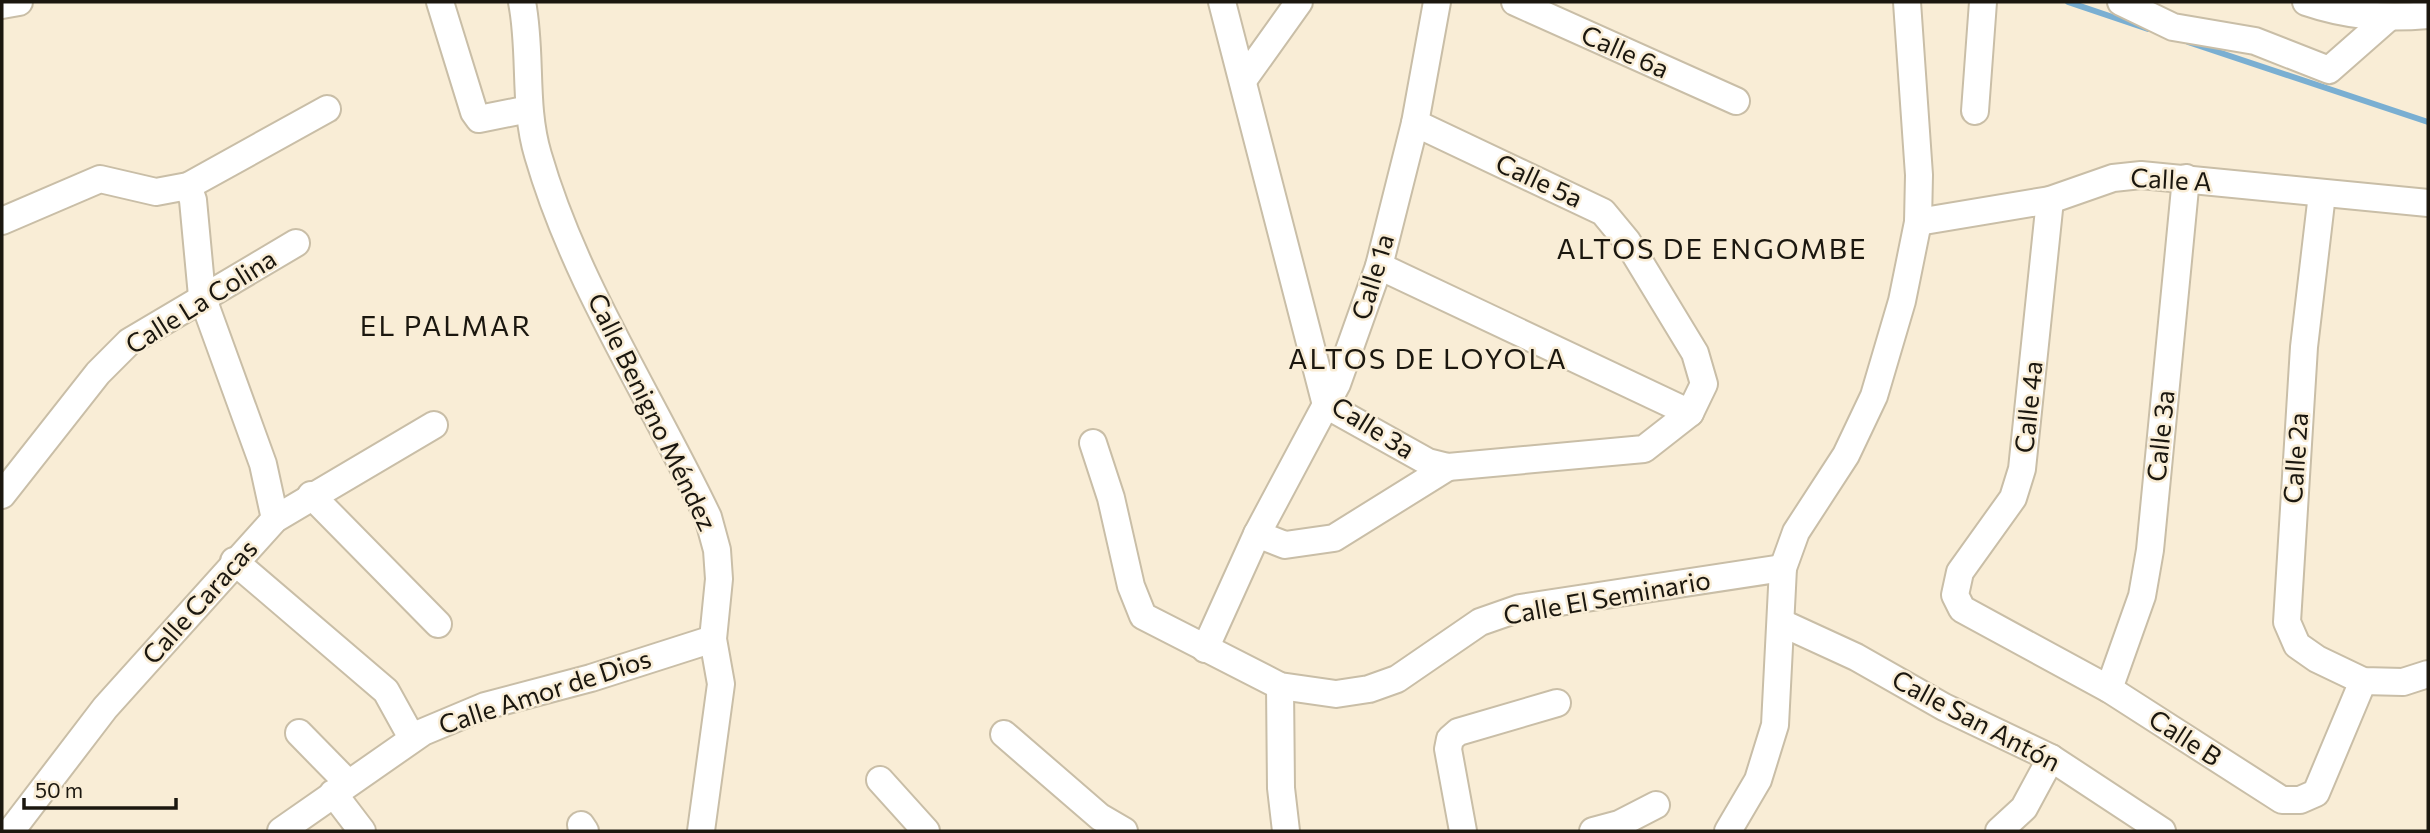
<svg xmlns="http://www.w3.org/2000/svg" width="2430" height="833" font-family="Commissioner,sans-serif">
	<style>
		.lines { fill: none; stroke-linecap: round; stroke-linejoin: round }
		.stream { stroke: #7aafd2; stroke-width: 6 }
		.minor-casing { stroke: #c9bea7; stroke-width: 30 }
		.minor { stroke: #fff; stroke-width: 26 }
		.labels { text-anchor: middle; stroke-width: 5; stroke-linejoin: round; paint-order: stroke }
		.street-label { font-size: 26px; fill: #1b170f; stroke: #f9edd6 }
		.neighbourhood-label { font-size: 28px; letter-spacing: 2px; fill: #1b170f; stroke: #f9edd6 }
	</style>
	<rect width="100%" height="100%" fill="#f9edd6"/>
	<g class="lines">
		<g class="stream">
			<path d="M2068,2L2148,29"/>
			<path d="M2188,42L2428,122"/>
		</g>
		<g class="minor-casing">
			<g id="minor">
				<path d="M440,2L474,112L479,119L529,109"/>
				<path d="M522,2C532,53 523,105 538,155C575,283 651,397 708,517L717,550L719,579L713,639L721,684L701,831"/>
				<path d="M1222,2L1326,405L1428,462L1448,467L1644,449L1690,413L1704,384L1695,353L1627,241L1603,212L1415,123"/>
				<path d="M1515,2L1736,101"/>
				<path d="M2121,2L2173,27L2255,41L2329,70L2387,19"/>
				<path d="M2306,2C2347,16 2385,19 2428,15"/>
				<path d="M2,5L19,2"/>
				<path d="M1244,79L1299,2"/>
				<path d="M1975,111L1983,2"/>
				<path d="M188,186L193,200L202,296L263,464L275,519"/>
				<path d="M2322,194L2304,347L2287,622L2297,645L2317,659L2363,681L2403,682L2428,674"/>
				<path d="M2050,200L2022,469L2013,498L1960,572L1955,595L1962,609L2109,689L2282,800H2300L2316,793L2363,681"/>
				<path d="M2,221L100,179L156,192L188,186L327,109"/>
				<path d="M1918,222L2050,200L2113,178L2141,175L2428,203"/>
				<path d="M1379,266L1690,413"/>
				<path d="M1093,443L1111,498L1131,586L1143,616L1280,686L1336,694L1369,689L1397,679L1480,622L1520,608L1783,568"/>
				<path d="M2,495L98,373L129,342L296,243"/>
				<path d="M311,495L438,624"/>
				<path d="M1257,534L1285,545L1334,538L1448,467"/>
				<path d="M234,561L386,691L412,738"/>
				<path d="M1782,623L1856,657L1944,707L2051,758L2162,831"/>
				<path d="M1205,649L1257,534L1337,384L1379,266L1415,123L1437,2"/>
				<path d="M1280,686L1281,788L1286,831"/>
				<path d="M2109,689L2142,596L2150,550L2186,178"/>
				<path d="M299,733L347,782"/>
				<path d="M1004,734L1100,817L1124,831"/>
				<path d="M880,780L926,831"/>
				<path d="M333,793L362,831"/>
				<path d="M581,825L585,831"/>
				<path d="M11,831L105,708L275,519L434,425"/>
				<path d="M281,831L423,732L485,706L591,678L713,639"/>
				<path d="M1463,831L1448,749L1450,739L1458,732L1557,703"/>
				<path d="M1593,831L1619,824L1656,805"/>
				<path d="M1728,831L1758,780L1775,725L1783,568L1796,532L1846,455L1874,396L1902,301L1918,222L1919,175L1907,2"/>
				<path d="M1999,831L2024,808L2051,758"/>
			</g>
		</g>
		<use href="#minor" class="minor"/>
	</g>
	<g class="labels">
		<g class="street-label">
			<text transform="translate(1625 52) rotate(24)" y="9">Calle 6a</text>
			<text transform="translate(2171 180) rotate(3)" y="9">Calle A</text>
			<text transform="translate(1539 181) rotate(25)" y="9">Calle 5a</text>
			<text transform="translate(1373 277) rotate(-73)" y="9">Calle 1a</text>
			<text transform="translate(201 302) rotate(-32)" y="9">Calle La Colina</text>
			<text transform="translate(2029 407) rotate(-84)" y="9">Calle 4a</text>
			<text transform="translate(652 412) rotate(64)" y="9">Calle Benigno Méndez</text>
			<text transform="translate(1373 428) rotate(32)" y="9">Calle 3a</text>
			<text transform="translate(2161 436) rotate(-84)" y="9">Calle 3a</text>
			<text transform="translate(2296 458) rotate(-86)" y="9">Calle 2a</text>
			<text transform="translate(1607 598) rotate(-10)" y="9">Calle El Seminario</text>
			<text transform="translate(200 602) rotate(-48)" y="9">Calle Caracas</text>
			<text transform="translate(545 692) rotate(-18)" y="9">Calle Amor de Dios</text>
			<text transform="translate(1976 721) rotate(28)" y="9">Calle San Antón</text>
			<text transform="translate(2185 738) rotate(33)" y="9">Calle B</text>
		</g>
		<g class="neighbourhood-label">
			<text x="1712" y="259">ALTOS DE ENGOMBE</text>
			<text x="446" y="336">EL PALMAR</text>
			<text x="1428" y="369">ALTOS DE LOYOLA</text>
		</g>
	</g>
	<rect width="2430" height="833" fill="none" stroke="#1b170f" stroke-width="7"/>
	<path d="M24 798v10h152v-10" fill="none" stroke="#1b170f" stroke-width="3.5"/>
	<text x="35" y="798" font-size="21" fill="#1b170f" stroke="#f9edd6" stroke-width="5" paint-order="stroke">50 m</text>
</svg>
